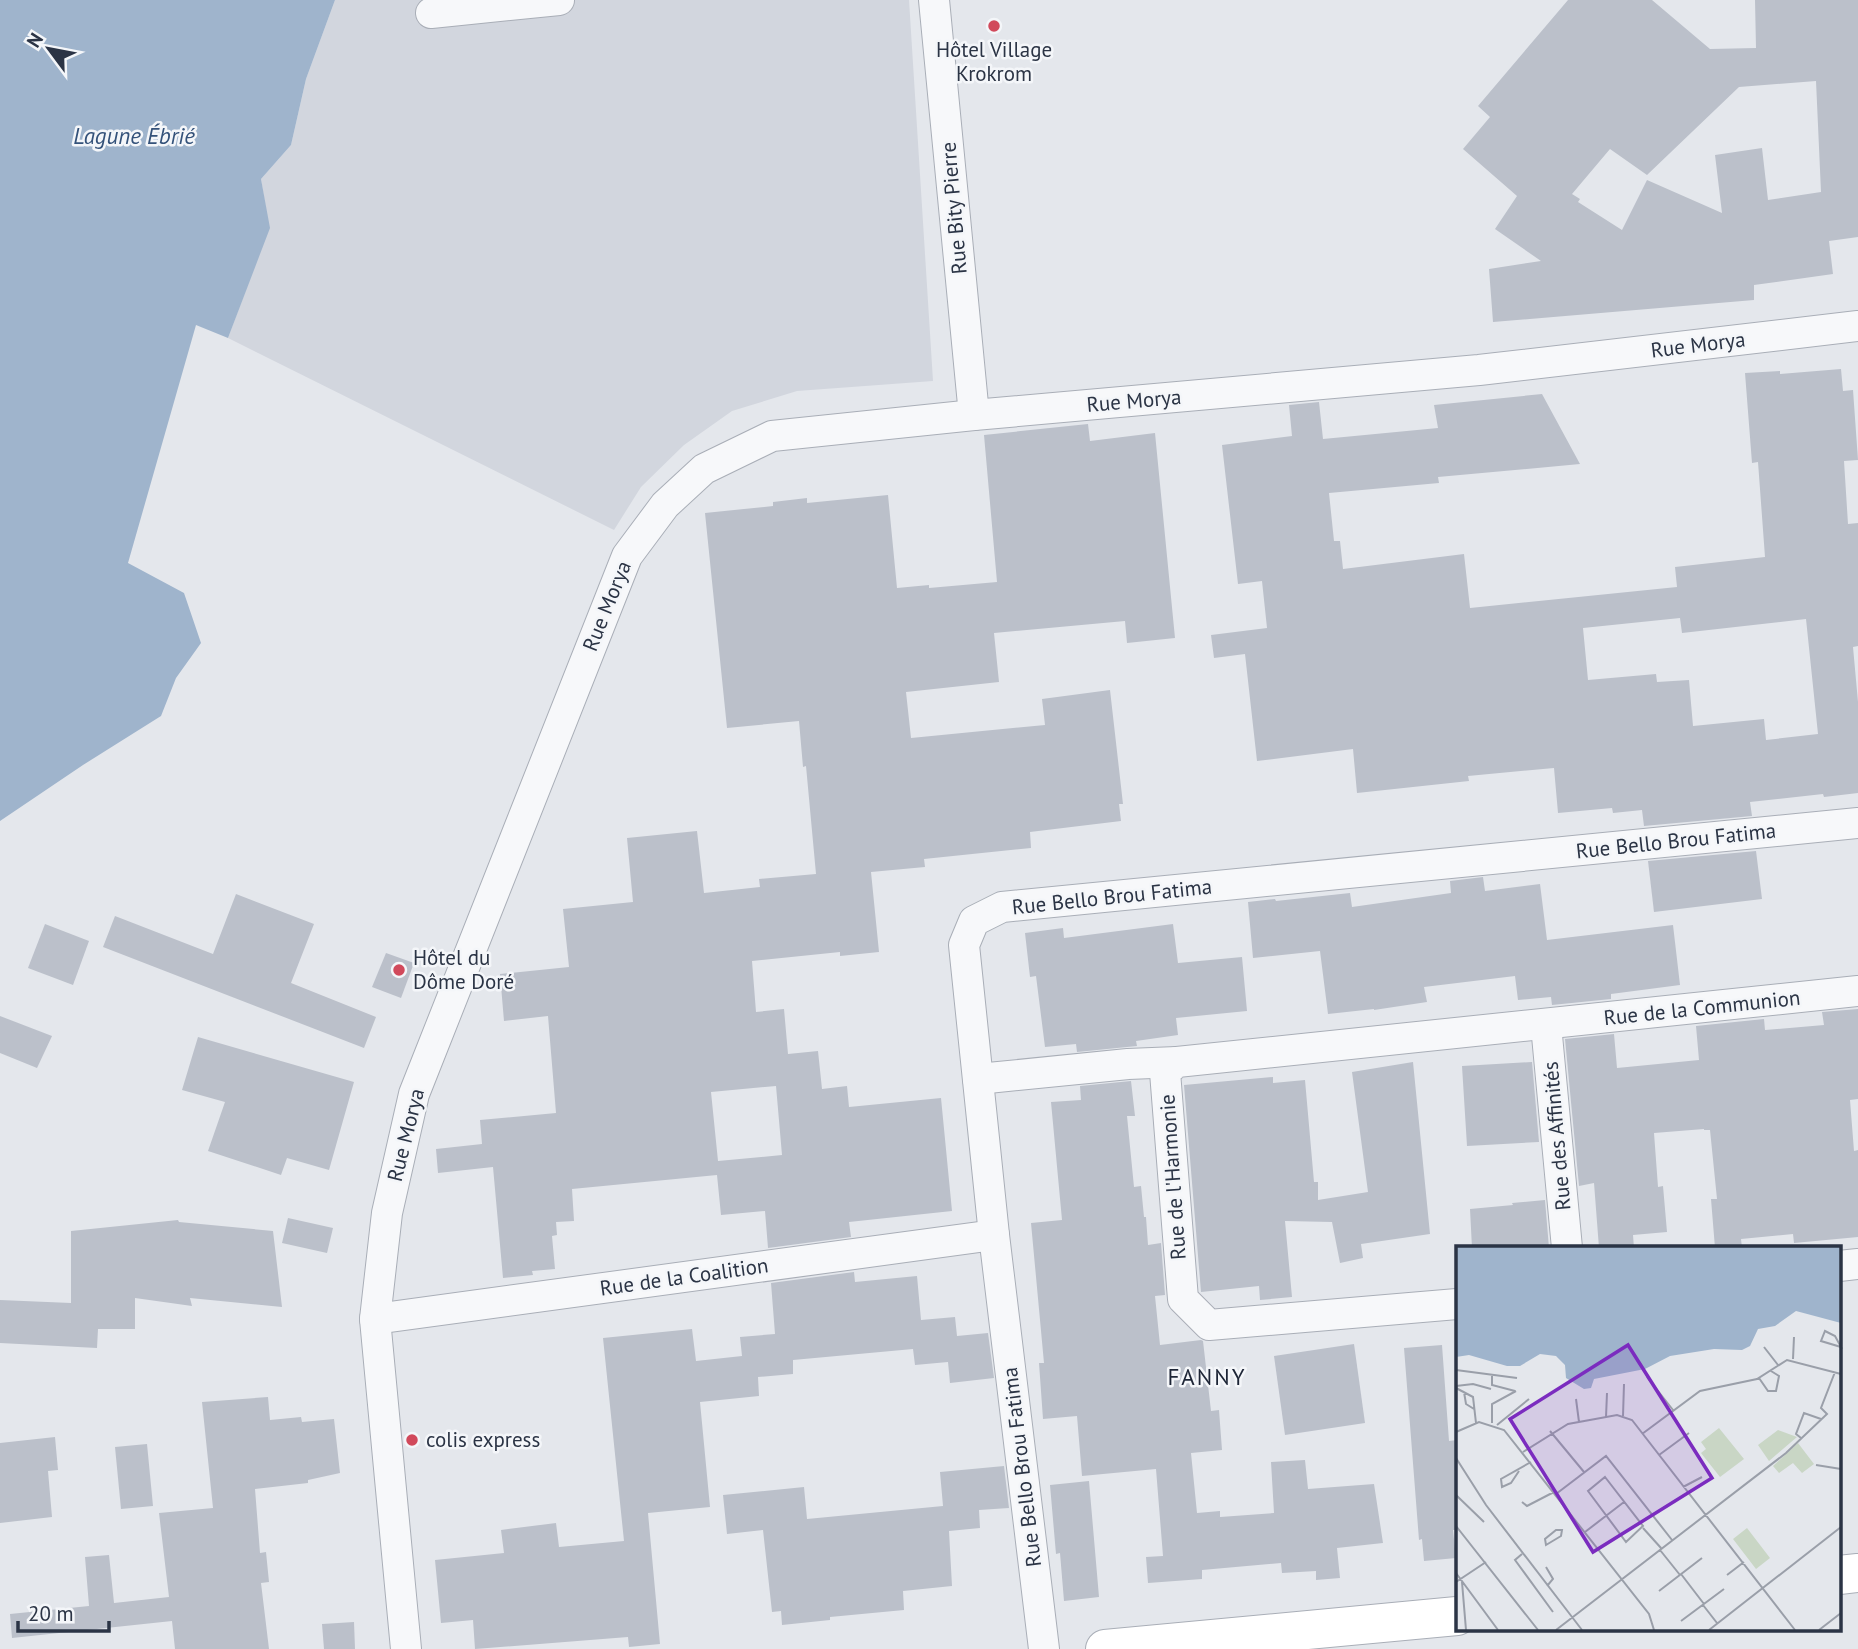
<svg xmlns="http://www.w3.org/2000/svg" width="1858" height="1649" font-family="'PT Sans',sans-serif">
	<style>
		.built { fill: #d2d6de }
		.water { fill: #9fb4cc }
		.building { fill: #bbc0ca; fill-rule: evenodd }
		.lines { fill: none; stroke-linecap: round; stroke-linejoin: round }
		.street-casing { stroke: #a9aeb7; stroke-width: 32 }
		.secondary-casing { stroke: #a9aeb7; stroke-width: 40 }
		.street { stroke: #f7f8fa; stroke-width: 30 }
		.secondary { stroke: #fff; stroke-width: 38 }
		.poi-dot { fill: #d1495b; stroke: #f4f6f9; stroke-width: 2.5 }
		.labels { text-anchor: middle; stroke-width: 5; stroke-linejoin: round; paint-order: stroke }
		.poi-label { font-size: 21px; fill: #2b3445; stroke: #f4f6f9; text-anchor: start }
		.street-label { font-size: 21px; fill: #2b3445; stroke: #f4f6f9 }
		.water-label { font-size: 23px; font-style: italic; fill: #34527a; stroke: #f4f6f9 }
		.neighbourhood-label { font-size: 23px; letter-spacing: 2px; fill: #1d2536; stroke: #f4f6f9 }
		.inset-road { fill: none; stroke: #9a9fa9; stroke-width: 2 }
		.view { fill: #7b2cbf; fill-opacity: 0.15; stroke: #7b2cbf; stroke-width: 3.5 }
		.inset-edge { fill: none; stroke: #2b3445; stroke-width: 3.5 }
	</style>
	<rect width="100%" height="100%" fill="#e4e7ec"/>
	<path class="built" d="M335,0H909L933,381L797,391L732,411L684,445L641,487L614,530L228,338L269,228L261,179L291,145L306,79Z"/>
	<path class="water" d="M0,0H335L306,79L291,145L261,179L270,228L228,338L196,325L128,563L184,593L201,643L176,678L161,716L83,765L0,821Z"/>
	<g class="building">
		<path d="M1568,0H1652L1710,49L1756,48L1755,0H1858V237L1829,241L1833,274L1754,285V300L1493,322L1489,269L1541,261L1495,229L1517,196L1463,149L1490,117L1478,106ZM1816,81L1821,192L1768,200L1762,148L1715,155L1722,213L1647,180L1622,230L1578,202L1580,199L1572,194L1610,149L1647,175L1739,87Z"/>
		<path d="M1841,369L1843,391L1853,390L1858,460L1844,461L1848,524L1858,523V646L1853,647L1858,702V793L1824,797L1823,794L1750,802L1752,816L1644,826L1642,810L1613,813L1612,808L1558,813L1554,768L1468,776L1469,781L1357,793L1353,749L1257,761L1245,654L1214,658L1211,635L1267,628L1262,581L1238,584L1222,445L1292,436L1289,405L1319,402L1323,439L1438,428L1434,405L1542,394L1580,464L1438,477L1439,483L1329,493L1334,541H1340L1343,569L1464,554L1470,608L1677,587L1675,567L1765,557L1758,462L1752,463L1745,373L1780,371V374ZM1680,618L1682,633L1806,619L1818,734L1766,740L1764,719L1693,726L1689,680L1657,682L1656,674L1588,680L1583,628Z"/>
		<path d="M1088,424L1090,441L1155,433L1175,638L1127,643L1125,621L994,633L999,682L906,692L911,738L1045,725L1042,699L1110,690L1123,804H1119L1121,821L1030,832L1031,848L924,859L925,867L871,872L879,952L840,956V952L752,961L756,1012L784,1009L788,1054L818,1051L822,1089L847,1086L849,1107L941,1098L952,1211L849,1222L851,1237L768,1248L765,1211L721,1215L717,1175L572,1189L574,1221L556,1222L557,1235L552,1236L555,1269L532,1271L533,1275L503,1278L493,1167L438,1173L436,1149L482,1144L480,1120L556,1113L548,1016L504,1021L500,974L569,967L563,909L633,902L627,838L697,831L704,893L760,887L759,879L816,874L806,766L803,767L799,721L727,728L705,513L773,506V502L807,498V503L888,495L897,588L929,585V588L997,582L984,435ZM776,1086L782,1155L718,1161L711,1092Z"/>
		<path d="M1756,851L1762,899L1654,912L1648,861Z"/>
		<path d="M1483,877L1485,891L1540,884L1547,940L1673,925L1680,985L1611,994V999L1552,1005L1551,997L1518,1000L1515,976L1424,987L1427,1002L1374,1010V1009L1328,1014L1320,951L1253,958L1248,902L1275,899L1276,901L1350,893L1352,907L1451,893L1450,881Z"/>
		<path d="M236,894L314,924L291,983L376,1017L364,1048L103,947L115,916L213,954Z"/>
		<path d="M45,924L89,941L73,985L28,968Z"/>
		<path d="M1173,924L1178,963L1242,957L1247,1011L1176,1018L1178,1035L1136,1041L1137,1046L1077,1052L1076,1044L1045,1047L1036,976L1030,977L1025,933L1063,928L1064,938Z"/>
		<path d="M386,953L414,963L401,998L372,987Z"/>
		<path d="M1858,1009V1099L1850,1100L1854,1151L1858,1150V1237L1794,1243L1793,1234L1741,1239L1742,1248H1715L1711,1199H1717L1710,1130H1704V1129L1654,1133L1658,1187L1663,1186L1667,1232L1633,1235L1634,1248H1599L1594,1183L1579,1186L1565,1039L1614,1034L1617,1068L1699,1060L1696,1026L1764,1019L1765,1030L1824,1025L1822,1012Z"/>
		<path d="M0,1016L52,1036L37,1068L0,1053Z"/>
		<path d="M198,1037L354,1082L329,1170L287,1158L281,1175L208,1151L225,1102L182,1090Z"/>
		<path d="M1413,1062L1430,1234L1361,1244L1363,1258L1340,1263L1332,1222L1285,1221L1292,1297L1260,1300L1259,1286L1201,1292L1184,1085L1273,1077V1083L1305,1080L1314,1182H1318V1200L1368,1192L1352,1072Z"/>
		<path d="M1532,1062L1539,1142L1467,1146L1462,1066Z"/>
		<path d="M1131,1081L1135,1116H1127L1134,1187L1141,1186L1144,1217H1146L1148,1245L1161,1243L1165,1295L1155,1296L1160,1345L1201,1340L1203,1341L1211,1411L1219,1410L1222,1450L1191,1453L1197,1513L1220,1511V1517L1274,1513L1271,1462L1305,1460L1308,1489L1374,1484L1383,1543L1337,1548L1340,1578L1316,1580V1571L1282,1573L1281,1563L1202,1570V1579L1148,1583L1146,1557L1163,1556L1156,1469L1082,1476L1077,1416L1043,1419L1039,1363H1044L1031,1223L1062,1220L1051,1102L1081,1100L1080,1086Z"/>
		<path d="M1545,1200L1549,1248H1472L1470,1209L1513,1205L1512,1203Z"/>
		<path d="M288,1218L333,1228L327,1253L282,1243Z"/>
		<path d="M178,1220L179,1222L273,1231L282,1307L190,1298L192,1306L135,1298V1329H98L97,1348L0,1343V1300L71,1303V1231Z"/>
		<path d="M854,1272L855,1282L917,1276L921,1320L955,1317L957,1336L988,1333L994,1378L950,1383L948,1362L915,1365L913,1349L793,1360V1374L758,1377L759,1396L700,1402L710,1507L648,1513L660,1644L629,1647L628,1637L475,1649L473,1620L441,1623L435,1560L504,1553L501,1530L556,1523L559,1547L624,1541L603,1338L692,1329L696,1361L742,1356L740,1337L775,1334L771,1283Z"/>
		<path d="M1354,1344L1365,1423L1285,1435L1274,1356Z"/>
		<path d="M1442,1345L1449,1441L1457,1440V1530H1453L1456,1558L1424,1561L1422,1539L1419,1540L1404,1348Z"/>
		<path d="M268,1397L270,1420L301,1417L302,1422L334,1419L340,1473L308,1480V1483L255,1489L260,1553L266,1552L269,1582L261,1583L269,1649H175L172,1621L12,1638L10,1614L89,1606L85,1557L109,1555L114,1603L169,1597L159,1513L213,1508L202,1402Z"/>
		<path d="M55,1437L58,1470L48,1471L52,1517L0,1523V1443Z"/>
		<path d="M147,1444L153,1506L121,1509L115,1447Z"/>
		<path d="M1004,1466L1009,1508L979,1510L980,1528L949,1531L952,1586L903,1591L904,1610L830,1617V1620L782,1625L781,1611L772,1612L763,1530L727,1534L723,1495L804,1487L807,1519L943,1506L940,1472Z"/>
		<path d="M1089,1481L1099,1597L1064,1601L1060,1553L1056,1554L1050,1485Z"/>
		<path d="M354,1622L355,1649H324L322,1624Z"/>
	</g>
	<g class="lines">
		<g class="street-casing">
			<g id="street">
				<path d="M934,0L974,415"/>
				<path d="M431,13L559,0"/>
				<path d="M1546,1025L1567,1248"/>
				<path d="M978,1079L1128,1064L1177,1062"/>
				<path d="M1839,1266L1858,1264"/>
				<path d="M1457,1304L1209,1325L1183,1299L1165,1072L1177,1062L1858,991"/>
				<path d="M375,1319L994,1235"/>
				<path d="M406,1649L375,1319L387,1213L414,1094L627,556L665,505L704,469L772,436L974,415L1479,370L1858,326"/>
				<path d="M1044,1649L994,1235L964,945L974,921L1002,907L1858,823"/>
			</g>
		</g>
		<g class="secondary-casing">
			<g id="secondary">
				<path d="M1839,1575L1858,1573"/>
				<path d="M1105,1649L1457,1616"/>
			</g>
		</g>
		<use href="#street" class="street"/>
		<use href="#secondary" class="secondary"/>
	</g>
	<g class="poi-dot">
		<circle cx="994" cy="26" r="7"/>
		<circle cx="399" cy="970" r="7"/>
		<circle cx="412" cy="1440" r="7"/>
	</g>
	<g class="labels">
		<g class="poi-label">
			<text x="994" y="57" text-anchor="middle">Hôtel Village<tspan x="994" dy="24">Krokrom</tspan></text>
			<text x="413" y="965">Hôtel du<tspan x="413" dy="24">Dôme Doré</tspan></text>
			<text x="426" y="1447">colis express</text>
		</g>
		<g class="street-label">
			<text transform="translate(954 208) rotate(-95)" y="7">Rue Bity Pierre</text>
			<text transform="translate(1698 345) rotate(-7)" y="7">Rue Morya</text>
			<text transform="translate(1134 401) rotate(-5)" y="7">Rue Morya</text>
			<text transform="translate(607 606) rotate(-68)" y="7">Rue Morya</text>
			<text transform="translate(1676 841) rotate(-6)" y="7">Rue Bello Brou Fatima</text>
			<text transform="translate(1112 897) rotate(-6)" y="7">Rue Bello Brou Fatima</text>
			<text transform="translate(1702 1008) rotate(-6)" y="7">Rue de la Communion</text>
			<text transform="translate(406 1135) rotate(-76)" y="7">Rue Morya</text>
			<text transform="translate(1557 1136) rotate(-95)" y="7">Rue des Affinités</text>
			<text transform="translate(1173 1177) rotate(-94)" y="7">Rue de l'Harmonie</text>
			<text transform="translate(684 1277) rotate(-8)" y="7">Rue de la Coalition</text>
			<text transform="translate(1022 1467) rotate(-97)" y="7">Rue Bello Brou Fatima</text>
		</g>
		<g class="water-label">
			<text x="134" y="144">Lagune Ébrié</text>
		</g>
		<g class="neighbourhood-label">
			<text x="1207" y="1385">FANNY</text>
		</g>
	</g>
	<g transform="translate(1456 1246)">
		<rect width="385" height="385" fill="#e4e7ec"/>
		<path d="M263,182L288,213L264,231L245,207L250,203L245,196ZM322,184L341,191L313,215L302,199ZM342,197L358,218L346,227L337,217L323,227L317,220ZM291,282L314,312L300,323L277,293Z" fill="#c9d6c5"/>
		<path d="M0,1H385V77L340,65L319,80L302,83L294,100L286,104L258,103L214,110L189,123L138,133L135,142L128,143L110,132L109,119L100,110L84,108L64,120H51L13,109L0,111Z" fill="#9fb4cc"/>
		<path class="inset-road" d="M369,85L379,90L385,101L365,95ZM308,101L322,119M337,113L338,91M0,124L61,132M36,130V139L59,145M191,131L217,164M303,132L312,145H320L323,130L315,125M0,140L17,138L35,143M0,142L17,151L20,177M8,146L10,158L18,163M120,153L123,176M167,170L168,138M150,171L151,147M36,177V158L60,145M41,179L73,153M94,185L128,226M0,186L23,176L48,184L193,368L198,384M186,188L244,145L301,133L331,114L385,128M345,192L340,188L348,167L365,173M67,206L112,178L161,169L176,174L339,384M203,209L233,187M0,212L30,259L126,384M360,219L385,223M63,225L55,237L46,241L45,233L75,216M149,231L187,280L170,296L132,245ZM227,241L246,231M100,248L150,210L216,294M0,249L28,276M66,256L71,260L98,246M0,280L82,384M187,282L205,302M100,284H106L105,290L90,299L89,293ZM129,286L168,256M204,304L224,329M66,308L59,314L97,366M90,321L97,333L91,340M0,327L42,384M225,328L248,358M271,329L288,316M0,336L30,316M6,336L10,384M203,345L246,312M247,359L261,377M225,375L268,343M100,384L330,207L371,168L365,162L379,126M253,384L385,281M363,384L385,367"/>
		<path class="view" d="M172,99L256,232L137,306L54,173Z"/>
		<rect width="385" height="385" class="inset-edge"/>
	</g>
	<g transform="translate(49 49) rotate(302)" stroke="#f4f6f9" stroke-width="5" paint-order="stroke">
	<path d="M0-5L12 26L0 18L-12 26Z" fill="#2b3445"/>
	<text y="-10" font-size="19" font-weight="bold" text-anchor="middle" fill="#2b3445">N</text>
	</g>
	<path d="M18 1621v10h91v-10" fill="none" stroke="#2b3445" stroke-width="3.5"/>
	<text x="28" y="1621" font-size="21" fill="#2b3445" stroke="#f4f6f9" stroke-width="5" paint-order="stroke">20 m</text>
</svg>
